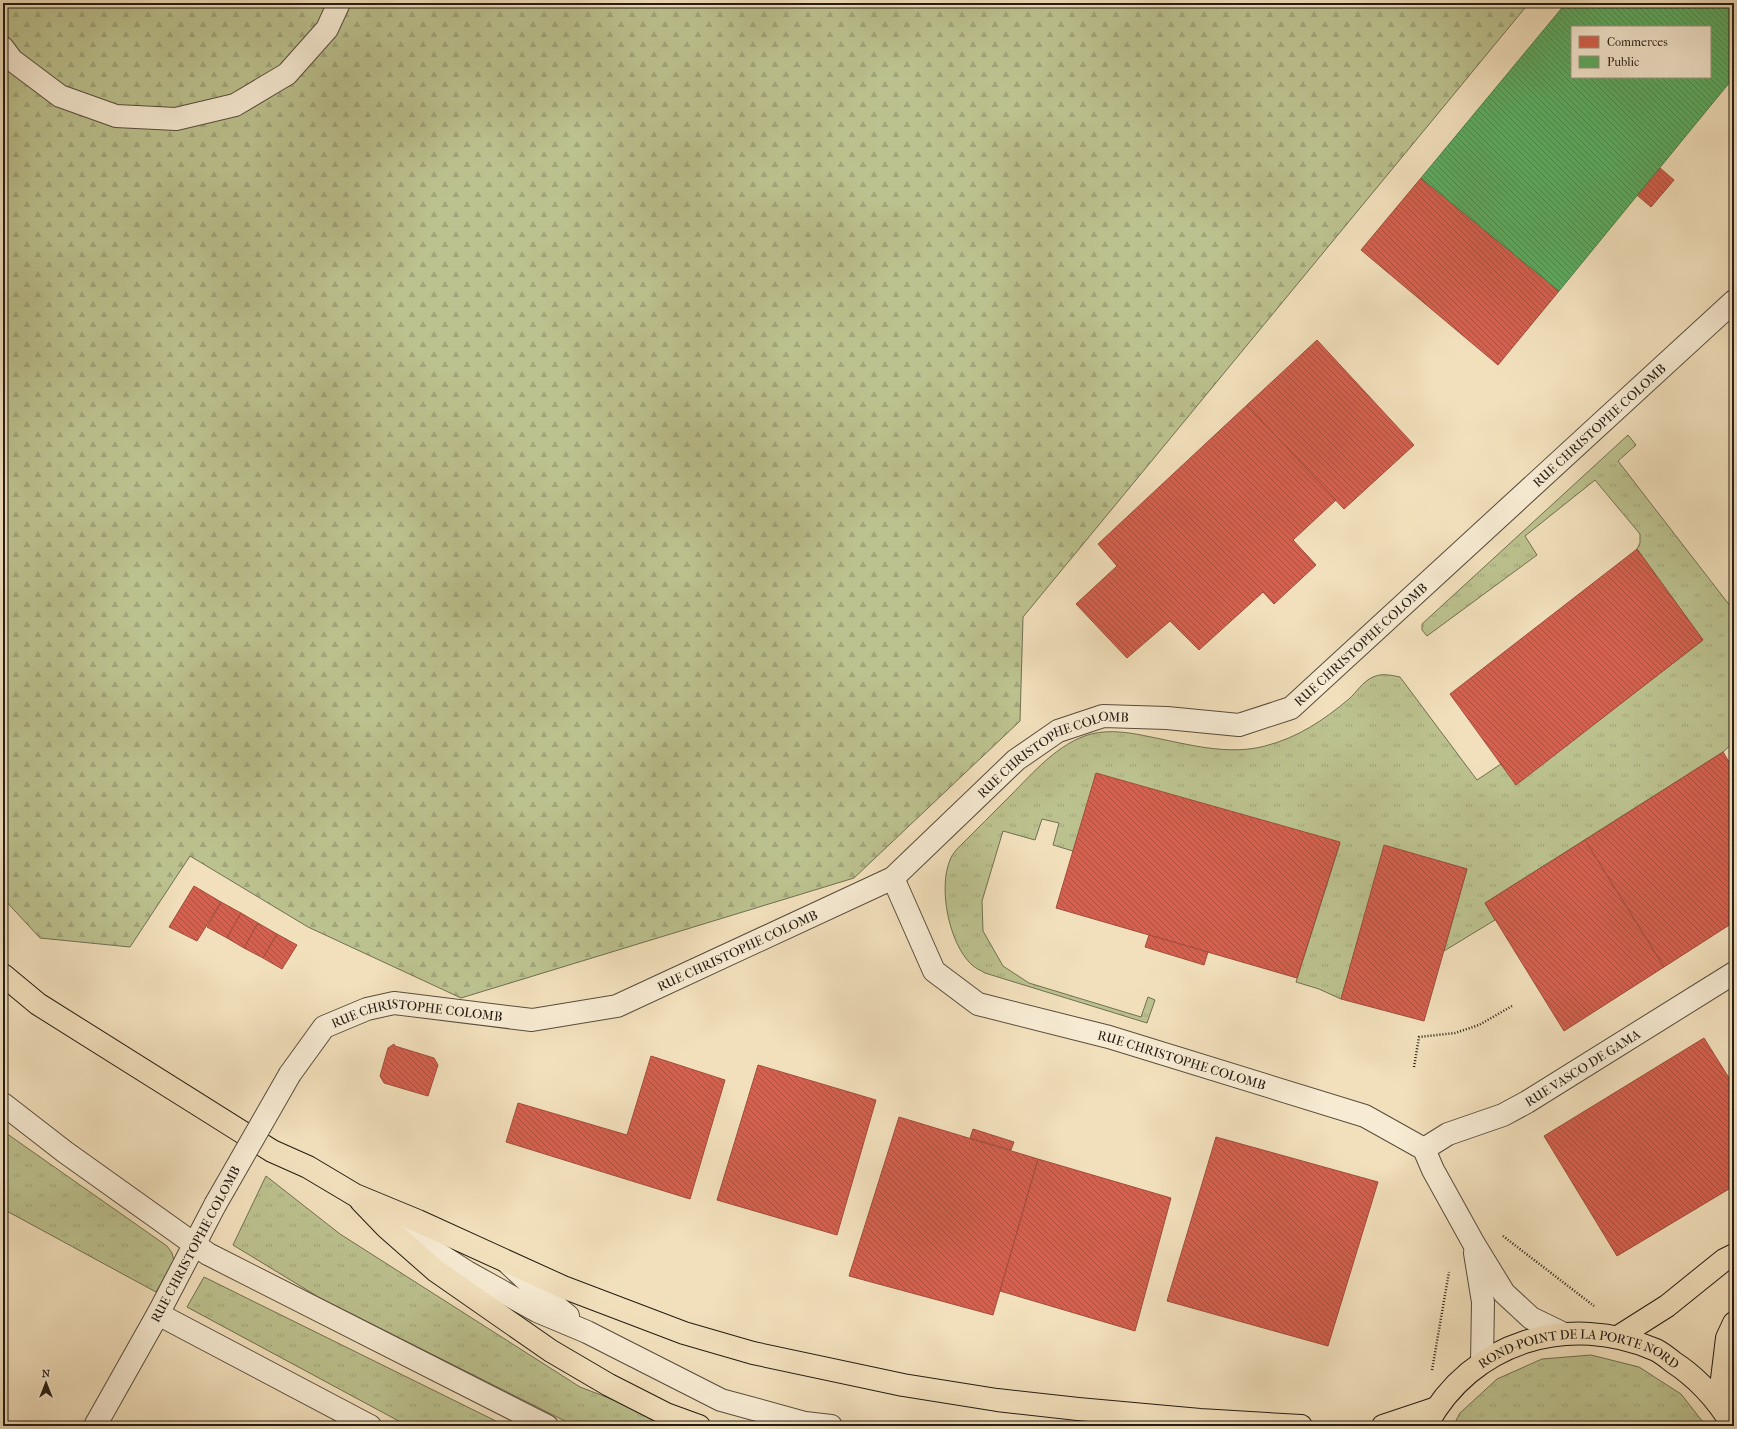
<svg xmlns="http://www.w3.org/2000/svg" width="1737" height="1429" font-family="'IM FELL French Canon',serif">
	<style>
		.grass { fill: url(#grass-tufts); stroke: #706f51 }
		.forest { fill: url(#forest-firs); stroke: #706f51 }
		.shops { fill: url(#shops-back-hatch); stroke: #a14c3c }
		.public { fill: url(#public-back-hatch); stroke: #4a824a; fill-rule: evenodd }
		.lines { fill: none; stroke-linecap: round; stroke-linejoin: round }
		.minor-casing { stroke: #584d3d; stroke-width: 24 }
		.major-casing { stroke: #241c13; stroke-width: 24 }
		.path { stroke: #241c13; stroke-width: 2.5; stroke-dasharray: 1 2; stroke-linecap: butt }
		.minor { stroke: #f7ebd3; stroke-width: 22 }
		.major { stroke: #f2e0bc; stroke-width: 22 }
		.minor-bridge-casing { stroke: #584d3d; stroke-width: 24; stroke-linecap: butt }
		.minor-bridge { stroke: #f7ebd3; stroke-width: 22 }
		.labels { text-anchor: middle; stroke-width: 4; stroke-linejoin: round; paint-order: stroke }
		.street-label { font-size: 13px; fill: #241c13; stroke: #f7ebd3 }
	</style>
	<defs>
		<pattern id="grass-tufts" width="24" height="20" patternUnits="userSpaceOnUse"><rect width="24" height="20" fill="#bcc28f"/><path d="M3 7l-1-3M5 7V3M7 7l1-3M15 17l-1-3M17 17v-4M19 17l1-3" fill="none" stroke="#a1a67a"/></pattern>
		<pattern id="forest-firs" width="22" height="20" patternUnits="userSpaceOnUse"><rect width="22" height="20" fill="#bcc28f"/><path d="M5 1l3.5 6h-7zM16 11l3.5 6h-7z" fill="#a1a67a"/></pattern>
		<pattern id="shops-back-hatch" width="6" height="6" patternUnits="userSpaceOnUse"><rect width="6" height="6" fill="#d6604d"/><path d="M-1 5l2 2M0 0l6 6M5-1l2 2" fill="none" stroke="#ad4e3f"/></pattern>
		<pattern id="public-back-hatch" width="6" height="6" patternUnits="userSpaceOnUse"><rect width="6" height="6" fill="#5aae61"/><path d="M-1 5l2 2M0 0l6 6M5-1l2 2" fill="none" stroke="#4a8d4f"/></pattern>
	</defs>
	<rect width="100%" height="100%" fill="#f2e0bc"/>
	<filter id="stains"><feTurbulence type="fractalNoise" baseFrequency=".005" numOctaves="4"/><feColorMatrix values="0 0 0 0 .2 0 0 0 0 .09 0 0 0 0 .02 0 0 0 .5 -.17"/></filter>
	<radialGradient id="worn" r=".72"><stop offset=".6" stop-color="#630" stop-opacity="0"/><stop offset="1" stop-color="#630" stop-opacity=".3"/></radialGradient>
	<g class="grass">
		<path d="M1628,435L1636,445L1618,461L1734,611V742L1723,752L1485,903L1495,920L1444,951L1467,869L1385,846L1341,999L1319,989L1296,982L1340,843L1073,851L1053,845L1059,823L1042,819L1035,840L1003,831L982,901L983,931L1003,966L1029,983L1141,1017L1148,997L1155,1000L1147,1023L985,973C980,970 975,968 972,965C949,944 938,888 950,860C952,854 957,849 961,845C977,829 994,812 1010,796C1033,773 1058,743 1091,734C1111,729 1132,733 1151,737C1187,744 1228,756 1265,746C1297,738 1324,720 1349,699C1357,692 1362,682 1373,677C1382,673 1390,675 1400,677L1477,780L1501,764L1516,784L1703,640L1637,549L1640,543V534L1595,480L1525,536L1537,555L1427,636L1422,630V624Z"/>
		<path d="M3,1131L167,1246L172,1253L174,1261L156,1292L3,1209Z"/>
		<path d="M266,1176L340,1234L580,1387L682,1426H575L320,1298L233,1245Z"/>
		<path d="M204,1277L506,1426H408L187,1307Z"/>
		<path d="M1591,1355L1639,1367L1681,1394L1706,1426H1453L1460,1413L1497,1379L1542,1359Z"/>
	</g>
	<path class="forest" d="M3,3H1529L1023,617L1020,721L854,878L461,998L308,927L190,856L130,947L40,938L3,898Z"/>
	<g class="shops">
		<path d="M1660,168L1674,180L1651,207L1637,195Z"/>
		<path d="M1421,178L1559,291L1498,365L1361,250Z"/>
		<path d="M1317,340L1414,445L1344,509L1247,405Z"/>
		<path d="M1247,405L1336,500L1293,540L1316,565L1274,604L1263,592L1199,650L1170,621L1127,658L1076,604L1117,566L1098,544Z"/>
		<path d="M1637,549L1703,640L1516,785L1450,694Z"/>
		<path d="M1723,752L1734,770V922L1664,967L1585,840Z"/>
		<path d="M1096,773L1340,842L1297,978L1056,908Z"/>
		<path d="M1585,840L1664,967L1564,1031L1485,903Z"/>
		<path d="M1384,845L1467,869L1424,1021L1341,999Z"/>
		<path d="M194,886L221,902L197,941L169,927Z"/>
		<path d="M221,902L241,913L227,938L207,927Z"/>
		<path d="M241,913L258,923L244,948L227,938Z"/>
		<path d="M258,923L277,934L263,958L244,948Z"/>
		<path d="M277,934L297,945L282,969L263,958Z"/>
		<path d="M1149,935L1208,952L1204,965L1145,947Z"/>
		<path d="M1704,1038L1734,1086V1186L1617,1256L1544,1136Z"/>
		<path d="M394,1044L395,1046L434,1058L438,1065L428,1096L384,1083L380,1076L388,1048Z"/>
		<path d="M651,1056L725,1080L690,1199L506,1142L518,1103L627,1135Z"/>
		<path d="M758,1065L876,1100L837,1235L717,1200Z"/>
		<path d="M899,1117L1038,1159L993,1315L849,1276Z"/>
		<path d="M973,1129L1014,1142L1011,1150L970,1138Z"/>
		<path d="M1216,1137L1378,1182L1328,1346L1167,1301Z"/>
		<path d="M1038,1159L1171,1198L1135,1331L1000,1291Z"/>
	</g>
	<path class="public" d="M1566,3H1734V77L1559,291L1421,178ZM1572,27H1710V77H1572Z"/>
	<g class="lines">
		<g class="minor-casing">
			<g id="minor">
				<path d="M3,48L12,60L60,96L116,116L176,119L235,105L287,74L327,29L339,3"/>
				<path id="s1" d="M893,878L934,971L978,1004L1109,1037L1365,1116L1424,1149L1433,1170L1474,1244L1504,1293L1531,1318L1562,1333"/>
				<path id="s2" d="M290,1074L324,1027L367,1009L394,1003L532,1020L617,1006L893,878L1016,760L1058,731L1103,716L1167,718L1239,725L1291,708L1734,301"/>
				<path d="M3,1104L65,1152L208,1254L547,1426"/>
				<path id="s3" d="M1424,1149L1448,1134L1503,1115L1527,1102L1734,973"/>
				<path d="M393,1230L425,1245L467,1272L537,1311L587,1332L721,1400L805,1423L831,1426"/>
				<path d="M1475,1253L1483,1302L1482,1362"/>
				<path d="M508,1263L540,1293L568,1316"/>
				<path d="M158,1314L370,1426"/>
				<path d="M95,1426L158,1314L215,1205"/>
			</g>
		</g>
		<g class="major-casing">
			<g id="major">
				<path d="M3,975L38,1004L272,1151L308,1167L355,1195L418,1221L563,1287L684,1333L753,1353L903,1385L997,1400L1078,1409L1200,1420L1301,1426"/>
				<path d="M361,1201L386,1227L436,1271L551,1351L609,1385L666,1414L699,1426"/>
				<path d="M1618,1337L1667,1306L1724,1260L1734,1255"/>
				<path d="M1719,1404L1727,1338L1734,1323"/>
				<path d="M1383,1426L1434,1409"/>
				<path id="s4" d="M1426,1426C1471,1341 1569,1312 1656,1350C1662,1353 1668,1358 1673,1362C1699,1379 1717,1399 1733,1426"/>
			</g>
		</g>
		<g class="path">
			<path d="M1414,1067L1419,1037L1455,1033L1479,1025L1512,1006"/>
			<path d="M1503,1236L1594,1306"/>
			<path d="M1432,1370L1449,1272"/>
			<path d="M573,1422H588L606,1426"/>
		</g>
		<use href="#minor" class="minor"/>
		<use href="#major" class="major"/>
		<g class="minor-bridge-casing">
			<path id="minor-bridge" d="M215,1205L290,1074"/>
		</g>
		<use href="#minor-bridge" class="minor-bridge"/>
	</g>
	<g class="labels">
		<g class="street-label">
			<text dy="5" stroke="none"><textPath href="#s2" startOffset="1540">RUE CHRISTOPHE COLOMB</textPath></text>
			<text dy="5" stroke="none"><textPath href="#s2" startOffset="1216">RUE CHRISTOPHE COLOMB</textPath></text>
			<text dy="5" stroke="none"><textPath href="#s2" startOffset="869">RUE CHRISTOPHE COLOMB</textPath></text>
			<text dy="5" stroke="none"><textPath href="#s2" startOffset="490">RUE CHRISTOPHE COLOMB</textPath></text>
			<text dy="5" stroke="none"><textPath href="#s2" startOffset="154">RUE CHRISTOPHE COLOMB</textPath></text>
			<text dy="5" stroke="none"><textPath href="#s1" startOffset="368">RUE CHRISTOPHE COLOMB</textPath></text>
			<text dy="5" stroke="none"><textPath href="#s3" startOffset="179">RUE VASCO DE GAMA</textPath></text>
			<text transform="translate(195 1244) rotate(-62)" y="5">RUE CHRISTOPHE COLOMB</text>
			<text dy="5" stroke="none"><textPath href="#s4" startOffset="188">ROND-POINT DE LA PORTE NORD</textPath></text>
		</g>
	</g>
	<rect width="1737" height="1429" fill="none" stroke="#f2e0bc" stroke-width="16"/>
	<rect x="4" y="4" width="1729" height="1421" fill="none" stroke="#241c13" stroke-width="2"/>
	<rect x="8" y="8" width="1721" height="1413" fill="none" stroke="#241c13"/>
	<rect x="1571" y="26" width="140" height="52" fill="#f7ebd3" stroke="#a39886"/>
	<rect x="1579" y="36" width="20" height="12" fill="#d6604d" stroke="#a39886"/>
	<text x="1607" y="46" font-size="12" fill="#241c13">Commerces</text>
	<rect x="1579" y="56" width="20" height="12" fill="#5aae61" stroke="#a39886"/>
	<text x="1607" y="66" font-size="12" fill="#241c13">Public</text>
	<g transform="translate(46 1383)" stroke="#f7ebd3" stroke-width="3" paint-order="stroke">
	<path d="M0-3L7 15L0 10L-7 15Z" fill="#241c13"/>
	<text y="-6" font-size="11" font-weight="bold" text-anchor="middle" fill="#241c13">N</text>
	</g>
	<rect width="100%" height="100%" filter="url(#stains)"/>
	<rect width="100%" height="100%" fill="url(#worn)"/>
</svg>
